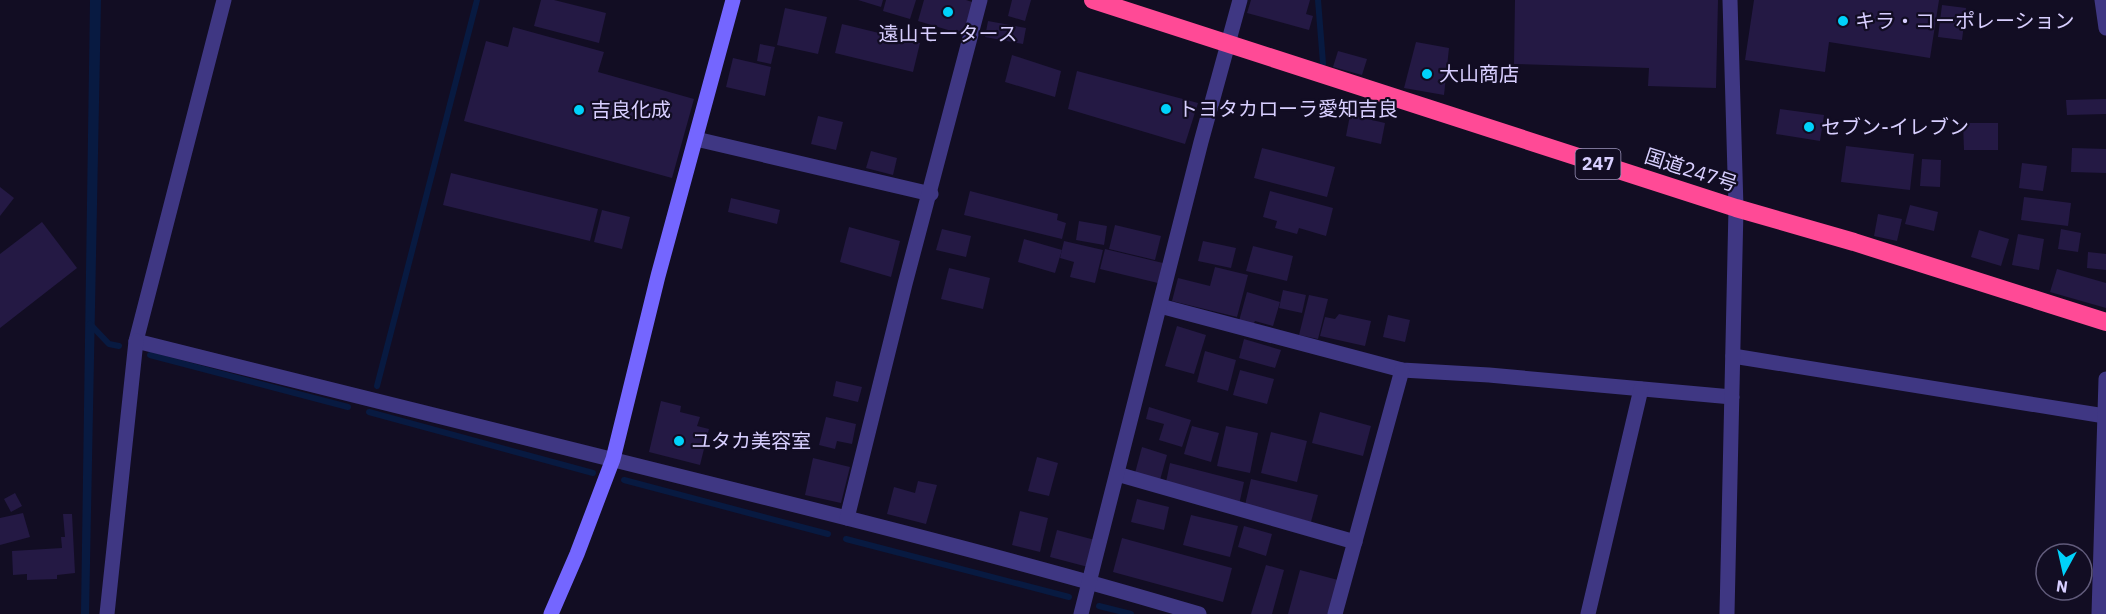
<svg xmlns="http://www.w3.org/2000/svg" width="2106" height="614" font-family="'IBM Plex Sans','Noto Sans JP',sans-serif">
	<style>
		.water { fill: #081a41 }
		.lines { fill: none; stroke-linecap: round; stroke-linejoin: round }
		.stream { stroke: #081a41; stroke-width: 6 }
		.building { fill: #241944 }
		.street { stroke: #3f3783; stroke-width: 15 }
		.secondary { stroke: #7466ff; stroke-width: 15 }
		.highway { stroke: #ff4a96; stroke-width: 18 }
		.poi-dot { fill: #00d2fa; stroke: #120d23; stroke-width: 2 }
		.labels { text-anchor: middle; stroke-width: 4.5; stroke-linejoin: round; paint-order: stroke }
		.shield { fill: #120d23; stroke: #9d95bd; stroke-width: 1.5 }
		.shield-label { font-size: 18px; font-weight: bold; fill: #d8cfff }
		.poi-label { font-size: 20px; fill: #d8cfff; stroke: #120d23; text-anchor: start }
		.street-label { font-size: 20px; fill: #d8cfff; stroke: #120d23 }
	</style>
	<rect width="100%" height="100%" fill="#120d23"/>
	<path class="water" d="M90,0H101L89,614H81Z"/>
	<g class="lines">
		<g class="stream">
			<path d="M1318,0L1323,63"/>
			<path d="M90,324L109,344L119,346"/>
			<path d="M150,355L348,407"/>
			<path d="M377,386L477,0"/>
			<path d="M369,412L593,473"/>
			<path d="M624,480L828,534"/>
			<path d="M846,539L1069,597"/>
			<path d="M1099,606L1131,614"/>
		</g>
	</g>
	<g class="building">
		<path d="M541,0H554L606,13L599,43L534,26Z"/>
		<path d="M858,0H883L881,7Z"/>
		<path d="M886,0H916L910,19L883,11Z"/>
		<path d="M924,0H966L978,4L968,36L918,21Z"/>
		<path d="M1012,0H1031L1025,21L1008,16Z"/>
		<path d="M1251,0H1310L1306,14L1313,16L1309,30L1247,13Z"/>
		<path d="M1515,0H1718L1716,88L1648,86L1649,68L1514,64Z"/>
		<path d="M1754,0H1939L1930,58L1829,42L1825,72L1745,60Z"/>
		<path d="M1942,5L1966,8L1962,40L1938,37Z"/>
		<path d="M785,8L827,17L818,54L777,45Z"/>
		<path d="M988,21L1026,28L1023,44L985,37Z"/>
		<path d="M842,24L920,43L913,72L835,53Z"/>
		<path d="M513,27L604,52L598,72L694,99L672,178L464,121L486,41L508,47Z"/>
		<path d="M1416,42L1449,48L1444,95L1404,88Z"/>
		<path d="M760,44L775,47L771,64L757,61Z"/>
		<path d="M1338,51L1367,59L1362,75L1333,67Z"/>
		<path d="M1012,55L1061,71L1055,97L1005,82Z"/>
		<path d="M733,58L771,67L765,96L726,87Z"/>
		<path d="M1077,71L1198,103L1185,144L1068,109Z"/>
		<path d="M2106,99V114L2067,115L2066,100Z"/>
		<path d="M1780,109L1824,115L1820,141L1776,134Z"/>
		<path d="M1350,115L1385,123L1381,144L1346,136Z"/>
		<path d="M818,116L843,122L836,150L811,144Z"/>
		<path d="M1963,123H1998V150H1964Z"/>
		<path d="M1846,146L1914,154L1910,190L1841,182Z"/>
		<path d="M1262,148L1335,167L1327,197L1254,178Z"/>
		<path d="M2072,148L2106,149V173L2071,172Z"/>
		<path d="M871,151L897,158L893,175L866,168Z"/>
		<path d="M1922,159L1941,160L1940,187L1920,186Z"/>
		<path d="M2022,163L2047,166L2043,191L2019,188Z"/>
		<path d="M451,173L598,209L590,241L443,205Z"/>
		<path d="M0,187L14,198L0,216Z"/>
		<path d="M970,191L1058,214L1057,220L1066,223L1062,239L964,215Z"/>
		<path d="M1270,191L1333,208L1326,236L1299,228L1297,234L1275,228L1277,221L1263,217Z"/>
		<path d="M2024,197L2071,203L2068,226L2021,220Z"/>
		<path d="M731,198L780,210L777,224L728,212Z"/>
		<path d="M1910,205L1938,212L1934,231L1905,224Z"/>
		<path d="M602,210L630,217L622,249L594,242Z"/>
		<path d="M1878,214L1902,219L1897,241L1874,236Z"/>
		<path d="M1079,221L1107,226L1104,245L1076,240Z"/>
		<path d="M42,222L77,268L0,328V254Z"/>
		<path d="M1115,225L1161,236L1155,260L1109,249Z"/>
		<path d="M849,227L900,241L891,277L840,262Z"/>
		<path d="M942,229L971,236L966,257L936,250Z"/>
		<path d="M2061,229L2081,233L2078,252L2058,249Z"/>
		<path d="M1979,230L2009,239L2001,266L1971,257Z"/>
		<path d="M2018,234L2044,239L2039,270L2012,265Z"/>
		<path d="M1024,239L1062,250L1055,273L1018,262Z"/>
		<path d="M1064,241L1103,250L1095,283L1070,277L1074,262L1060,258Z"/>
		<path d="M1203,241L1236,248L1231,268L1198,261Z"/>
		<path d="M1253,246L1293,256L1287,281L1246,271Z"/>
		<path d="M1105,249L1167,264L1162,284L1100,269Z"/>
		<path d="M2088,252L2106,254V270L2087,268Z"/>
		<path d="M1215,267L1248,275L1237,317L1172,301L1178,278L1210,286Z"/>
		<path d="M949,268L990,278L983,309L941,299Z"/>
		<path d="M2057,269L2106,283V308L2050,292Z"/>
		<path d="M1283,290L1306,295L1302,313L1279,308Z"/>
		<path d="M1247,292L1280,302L1273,326L1255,321L1253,325L1239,321Z"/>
		<path d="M1309,295L1328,299L1318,339L1299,335Z"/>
		<path d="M1339,314L1371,321L1365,346L1320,336L1325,317L1335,319Z"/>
		<path d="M1388,315L1410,320L1405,342L1383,337Z"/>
		<path d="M1177,326L1206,335L1194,374L1165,366Z"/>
		<path d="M1244,339L1281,350L1275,368L1239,358Z"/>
		<path d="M1205,351L1236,360L1228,391L1197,382Z"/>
		<path d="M1240,370L1274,379L1267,404L1233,395Z"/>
		<path d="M836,381L862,387L858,402L833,396Z"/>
		<path d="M661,401L681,406L680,412L700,417L697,426L709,429L700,465L649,452Z"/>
		<path d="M1149,407L1191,420L1182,447L1159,440L1164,424L1146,419Z"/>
		<path d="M1320,412L1371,426L1363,456L1312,443Z"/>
		<path d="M826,417L856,424L852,444L837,441L835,449L819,445Z"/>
		<path d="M1192,426L1219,433L1211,462L1184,454Z"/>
		<path d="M1226,426L1258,433L1250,473L1217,466Z"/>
		<path d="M1271,432L1307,441L1297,482L1261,473Z"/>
		<path d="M1142,447L1167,455L1160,480L1135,473Z"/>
		<path d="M1037,457L1058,463L1049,496L1028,491Z"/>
		<path d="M813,458L850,467L841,503L805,495Z"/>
		<path d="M1170,463L1244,482L1239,505L1165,487Z"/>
		<path d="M1251,479L1318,495L1311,522L1245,505Z"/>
		<path d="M918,481L937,485L926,524L887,514L894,487L915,493Z"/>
		<path d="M15,493L22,506L11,512L4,499Z"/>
		<path d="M1137,499L1169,507L1164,530L1131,522Z"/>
		<path d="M1020,511L1048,518L1040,552L1012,545Z"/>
		<path d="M23,513L30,537L0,545V518Z"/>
		<path d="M63,514H72L75,573L57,575V579L27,580V574L13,575L12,551L62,548L61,537H65Z"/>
		<path d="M1191,515L1238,526L1230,557L1183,545Z"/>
		<path d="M1244,526L1272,534L1266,556L1238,547Z"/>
		<path d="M1057,530L1095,540L1088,567L1050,557Z"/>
		<path d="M1122,538L1232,568L1223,602L1113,572Z"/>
		<path d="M1266,565L1284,570L1272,614H1251Z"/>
		<path d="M1300,570L1338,580L1329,614H1288Z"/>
	</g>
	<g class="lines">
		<g class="street">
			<path d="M224,0L136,341C346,395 557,445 767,498C912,534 1056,571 1199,614"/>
			<path d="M2102,0L2106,28"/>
			<path d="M696,139L931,194"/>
			<path d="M1160,306L1402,370L1489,375L1732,397"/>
			<path d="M1733,356L2105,416"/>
			<path d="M1117,474L1355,542"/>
			<path d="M847,518L905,284L980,0"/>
			<path d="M107,614L136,341"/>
			<path d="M1081,614L1201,142L1240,0"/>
			<path d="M1335,614L1402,370"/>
			<path d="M1588,614L1641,389"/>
			<path d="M1727,614L1736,208L1730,0"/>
			<path d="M2099,614L2106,379"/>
		</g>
		<path class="secondary" d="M551,614L577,554L613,459L658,276L733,0"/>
		<path class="highway" d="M1093,0L1736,208L1854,242L2106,322"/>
	</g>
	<g class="poi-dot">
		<circle cx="948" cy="12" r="6"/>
		<circle cx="1843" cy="21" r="6"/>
		<circle cx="1427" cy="74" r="6"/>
		<circle cx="1166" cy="109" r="6"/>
		<circle cx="579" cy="110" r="6"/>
		<circle cx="1809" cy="127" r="6"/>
		<circle cx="679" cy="441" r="6"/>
	</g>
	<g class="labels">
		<rect class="shield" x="1575.5" y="149" width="45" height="30" rx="4.5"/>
		<g class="shield-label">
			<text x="1598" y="170">247</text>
		</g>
		<g class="poi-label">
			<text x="1855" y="28">キラ・コーポレーション</text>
			<text x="948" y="41" text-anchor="middle">遠山モータース</text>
			<text x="1439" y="81">大山商店</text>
			<text x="1178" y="116">トヨタカローラ愛知吉良</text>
			<text x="591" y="117">吉良化成</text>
			<text x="1821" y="134">セブン-イレブン</text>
			<text x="691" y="448">ユタカ美容室</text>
		</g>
		<g class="street-label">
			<text transform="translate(1691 170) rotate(18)" y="7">国道247号</text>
		</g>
	</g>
	<g transform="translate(2064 572) rotate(188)"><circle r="28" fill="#120d23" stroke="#615b7b" stroke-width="1.5"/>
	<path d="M0-4.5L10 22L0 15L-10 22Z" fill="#00d2fa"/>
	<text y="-9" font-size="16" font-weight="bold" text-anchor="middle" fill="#d8cfff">N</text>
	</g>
</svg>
